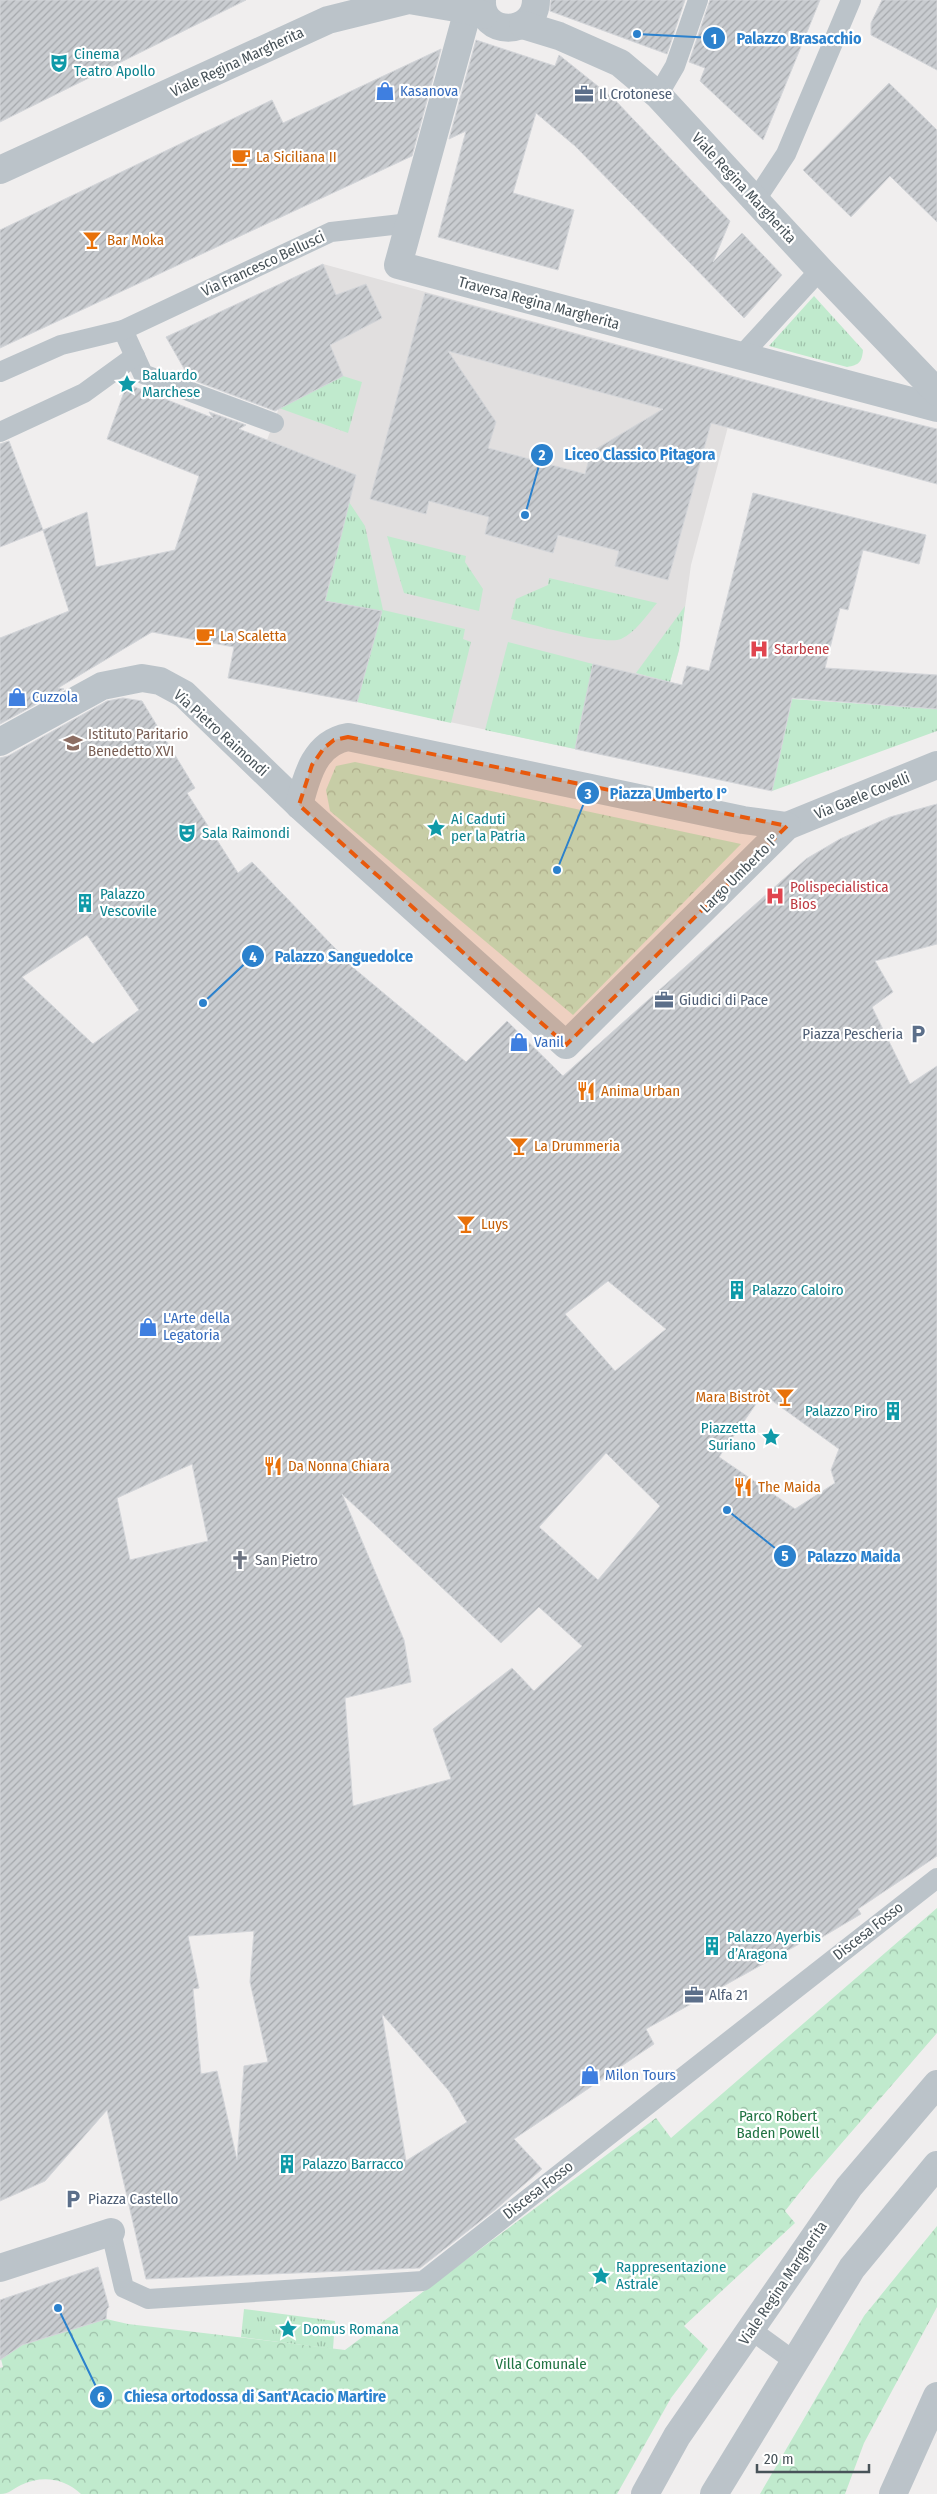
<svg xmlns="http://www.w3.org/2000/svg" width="937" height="2494" font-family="'Fira Sans Condensed',sans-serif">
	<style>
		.education { fill: #e1dfdf }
		.grass { fill: url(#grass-tufts) }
		.park { fill: url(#park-crowns) }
		.building { fill: url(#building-hatch); stroke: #d3d5d9; fill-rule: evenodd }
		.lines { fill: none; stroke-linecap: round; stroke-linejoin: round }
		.lane { stroke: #bbc3c9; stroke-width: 20 }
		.street { stroke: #bbc3c9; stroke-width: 28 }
		.marked { fill: #e8590c; fill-opacity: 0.2; stroke: #e8590c; stroke-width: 4; stroke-dasharray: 10 6; stroke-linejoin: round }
		.labels { text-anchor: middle; stroke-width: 4.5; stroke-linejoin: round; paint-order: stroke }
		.culture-label { font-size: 15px; fill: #0d838f; stroke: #fff; text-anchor: start }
		.street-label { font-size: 15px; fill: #485359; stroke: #fff }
		.shop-label { font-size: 15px; fill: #366cbe; stroke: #fff; text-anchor: start }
		.service-label { font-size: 15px; fill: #4e5e75; stroke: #fff; text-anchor: start }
		.food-label { font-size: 15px; fill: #c56008; stroke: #fff; text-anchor: start }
		.health-label { font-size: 15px; fill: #be3a42; stroke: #fff; text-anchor: start }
		.education-label { font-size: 15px; fill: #785e54; stroke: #fff; text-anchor: start }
		.worship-label { font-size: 15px; fill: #5b616d; stroke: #fff; text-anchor: start }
		.park-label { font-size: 15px; fill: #207342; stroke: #fff }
		.leader { fill: none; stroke: #2b81cd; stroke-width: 2 }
		.callout-dot { fill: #2b81cd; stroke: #fff; stroke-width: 2 }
		.mark-label { font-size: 15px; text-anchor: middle; font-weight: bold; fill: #fff }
		.callout-label { font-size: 16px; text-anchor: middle; font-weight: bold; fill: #2b81cd; stroke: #fff; stroke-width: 4.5; stroke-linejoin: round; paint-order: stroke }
	</style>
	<defs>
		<pattern id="grass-tufts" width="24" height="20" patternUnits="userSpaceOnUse" patternTransform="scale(1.25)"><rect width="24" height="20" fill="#c0eacd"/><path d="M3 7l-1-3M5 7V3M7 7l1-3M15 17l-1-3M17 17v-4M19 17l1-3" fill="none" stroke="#9ec0a9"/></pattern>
		<pattern id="park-crowns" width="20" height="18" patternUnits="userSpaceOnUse" patternTransform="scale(1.25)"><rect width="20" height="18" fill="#c0eacd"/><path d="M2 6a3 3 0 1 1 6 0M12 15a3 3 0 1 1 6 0" fill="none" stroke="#9ec0a9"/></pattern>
		<pattern id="building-hatch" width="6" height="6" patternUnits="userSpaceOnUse" patternTransform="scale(1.25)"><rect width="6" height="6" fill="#c9ccd0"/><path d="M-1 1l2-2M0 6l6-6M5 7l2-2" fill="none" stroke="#a5a8ac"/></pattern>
	</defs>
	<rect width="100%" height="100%" fill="#f0eeee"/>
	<path class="education" d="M323,264L741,378L691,565L679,650L670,682L594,665L575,749L357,702L382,611L325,601L353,474L267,440L279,408L187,373L166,337Z"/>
	<g class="grass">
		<path d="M814,296L863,350C862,362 859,365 847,367L769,346Z"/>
		<path d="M343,376L362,382L348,433L279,408Z"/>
		<path d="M349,502L365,526L383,610L465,629L463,639L471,642L451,723L357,702L382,611L325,601Z"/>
		<path d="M387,536L466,556L465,562L483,589L479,611L404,593Z"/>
		<path d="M549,578L657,603C646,616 636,632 621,639C606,646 531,624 511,619L516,599L548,585Z"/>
		<path d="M685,606L679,650L670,682L636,673Z"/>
		<path d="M508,642L593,664L575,749L485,730Z"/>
		<path d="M792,699L937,709V731L772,791Z"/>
		<path d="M244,2309L335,2321L333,2349L241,2337Z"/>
	</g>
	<g class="park">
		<path d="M355,762L741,844L573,1015L330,811L326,790L336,766Z"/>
		<path d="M937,1908V2033L808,2182L785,2211L795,2223L684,2326L708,2349L671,2398L617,2494H81C64,2478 42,2475 21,2485C13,2489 9,2494 0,2494V2368L3,2367L1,2359L22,2345L106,2319L128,2324L345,2350L656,2118L671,2138Z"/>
		<path d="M937,2226V2307L864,2443L845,2494H760L864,2316Z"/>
	</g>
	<g class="building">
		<path d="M0,0H246L0,122Z"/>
		<path d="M551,0H685L667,54L550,11Z"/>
		<path d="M710,0H820L763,140L700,81L705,68L689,62Z"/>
		<path d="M882,0H937V70L871,35V23Z"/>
		<path d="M476,40L555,66L559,55L614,99L730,221L713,262L742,233L782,275L744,318L575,146L536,113L513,193L574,210L558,270L438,237L466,131L449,139Z"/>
		<path d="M441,49L412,156L0,348V230L272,100L283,123Z"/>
		<path d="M889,83L937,130V222L890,176L851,217L803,170Z"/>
		<path d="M323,264L336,295L366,284L382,318L330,345L343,376L275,411L190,379L166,337Z"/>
		<path d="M425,293L823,401L937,429V484L711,423L668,580L615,566L619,551L558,535L553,553L485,534L489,517L429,501L426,514L370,499ZM448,351L663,409L591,452L585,474L488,448L496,422Z"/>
		<path d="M127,384L213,418L209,412L246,425L239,429L356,475L325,601L382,611L357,702L228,678L234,647L152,632L58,688L64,689L0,724V638L69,611L43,530L87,512L96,567L175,550L199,476L107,439Z"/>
		<path d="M9,441L43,530L0,547V444Z"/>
		<path d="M753,493L926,535L919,564L863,550L848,610L840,608L825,668L937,675V709L792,698L772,791L575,749L593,664L682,685L687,666L709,671Z"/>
		<path d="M123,698L142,701L195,788L187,793L238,873L252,862L356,970L466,1062L507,1021L563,1076L806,859L840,839L890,817L937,804V944L875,961L893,992L872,1007L910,1084L937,1066V1856L858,1909L861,1914L819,1939L810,1938L646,2029L654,2044L514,2139L542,2169L496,2209L420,2268L146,2279L107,2110L45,2181L0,2201V758L8,756L107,701ZM87,935L139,1010L93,1044L22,977ZM608,1281L666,1329L615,1371L565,1314ZM763,1394L839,1449L831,1470L835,1483L795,1509L719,1457ZM606,1453L660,1506L598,1580L539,1527ZM192,1464L208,1541L130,1560L117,1498ZM342,1494L501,1643L539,1607L582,1646L534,1691L512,1668L433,1729L451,1779L353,1806L345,1698L411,1682L404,1640ZM254,1931L250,1982L268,2062L244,2066L237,2160L217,2071L201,2074L193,1989L199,1988L188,1936ZM382,2014L449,2091L467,2122L406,2161Z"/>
		<path d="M98,2267L109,2307L107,2309L106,2319L22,2345L0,2360V2300Z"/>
	</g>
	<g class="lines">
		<g class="lane">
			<path d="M658,95L675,66L698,0"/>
			<path d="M755,201L786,154L851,0"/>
			<path d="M123,330L143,374L274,423"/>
			<path d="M741,356L820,270"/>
			<path d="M0,372L61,345L123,330L331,232L410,223"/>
			<path d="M0,432L84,393L135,356"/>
			<path d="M111,2232L124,2288L148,2299L423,2281L937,1878"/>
			<path d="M751,2330L794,2361"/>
		</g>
		<g class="street">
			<path d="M482,0C480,37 536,37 536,0"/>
			<path d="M468,10L398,265L937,408"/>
			<path d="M523,25L559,36L620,63L658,95L820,270L937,392"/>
			<path d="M0,170L328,20L409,0L468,10L484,15"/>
			<path d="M0,742L102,686L142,678L160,681L184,694L299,805L566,1045L787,826L937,765"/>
			<path d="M299,805C307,775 315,743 348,737L743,820L787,826"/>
			<path d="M0,2268L111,2232"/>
			<path d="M645,2494L677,2436L849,2187L937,2084"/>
			<path d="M714,2494L852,2268L937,2165"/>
			<path d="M893,2494L937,2396"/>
		</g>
	</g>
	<path class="marked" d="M348,737L787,826L566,1045L299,805L312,765L324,748L334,740Z"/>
	<defs>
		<g id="theatre-bare" transform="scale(1.5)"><path d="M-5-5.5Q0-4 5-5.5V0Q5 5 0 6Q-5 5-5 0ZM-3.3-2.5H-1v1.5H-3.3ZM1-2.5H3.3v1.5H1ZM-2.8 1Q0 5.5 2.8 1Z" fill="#0f9aa8" stroke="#fff" stroke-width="2.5" paint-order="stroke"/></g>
		<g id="shop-bare" transform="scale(1.5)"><path d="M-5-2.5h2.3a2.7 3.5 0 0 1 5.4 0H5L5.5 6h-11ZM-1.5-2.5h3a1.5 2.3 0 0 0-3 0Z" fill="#3f7fe0" stroke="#fff" stroke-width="2.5" paint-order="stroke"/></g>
		<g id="office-bare" transform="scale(1.5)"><path d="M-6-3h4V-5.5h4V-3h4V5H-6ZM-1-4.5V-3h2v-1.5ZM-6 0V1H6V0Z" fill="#5c6f8a" stroke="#fff" stroke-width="2.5" paint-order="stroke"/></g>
		<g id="cafe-bare" transform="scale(1.5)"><path d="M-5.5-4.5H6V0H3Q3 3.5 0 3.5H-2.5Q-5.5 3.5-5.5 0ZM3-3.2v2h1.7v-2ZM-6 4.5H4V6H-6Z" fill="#e8710a" stroke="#fff" stroke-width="2.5" paint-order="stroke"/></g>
		<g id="bar-bare" transform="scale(1.5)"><path d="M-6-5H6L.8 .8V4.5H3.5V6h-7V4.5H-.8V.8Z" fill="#e8710a" stroke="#fff" stroke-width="2.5" paint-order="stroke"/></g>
		<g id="sight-bare" transform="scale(1.5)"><path d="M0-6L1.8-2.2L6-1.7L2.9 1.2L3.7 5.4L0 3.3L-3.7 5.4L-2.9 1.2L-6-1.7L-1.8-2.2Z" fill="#0f9aa8" stroke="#fff" stroke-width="2.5" paint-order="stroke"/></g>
		<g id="hospital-bare" transform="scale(1.5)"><path d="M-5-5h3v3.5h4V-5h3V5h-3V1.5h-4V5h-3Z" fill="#e0444e" stroke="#fff" stroke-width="2.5" paint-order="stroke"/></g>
		<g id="university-bare" transform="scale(1.5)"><path d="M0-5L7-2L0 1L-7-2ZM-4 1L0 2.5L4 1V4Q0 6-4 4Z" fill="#8d6e63" stroke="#fff" stroke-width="2.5" paint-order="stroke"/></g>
		<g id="building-bare" transform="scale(1.5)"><path d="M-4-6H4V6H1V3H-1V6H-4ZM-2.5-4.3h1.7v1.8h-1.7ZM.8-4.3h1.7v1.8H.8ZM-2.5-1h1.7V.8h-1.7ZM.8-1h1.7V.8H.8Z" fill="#0f9aa8" stroke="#fff" stroke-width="2.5" paint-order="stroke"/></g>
		<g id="parking-bare" transform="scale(1.5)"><path d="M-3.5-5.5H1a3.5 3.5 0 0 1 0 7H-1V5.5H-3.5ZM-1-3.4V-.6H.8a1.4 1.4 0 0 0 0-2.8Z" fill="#5c6f8a" stroke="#fff" stroke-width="2.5" paint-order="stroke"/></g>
		<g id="restaurant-bare" transform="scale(1.5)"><path d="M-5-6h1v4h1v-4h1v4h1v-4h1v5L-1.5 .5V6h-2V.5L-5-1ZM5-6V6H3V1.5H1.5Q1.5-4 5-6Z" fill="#e8710a" stroke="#fff" stroke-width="2.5" paint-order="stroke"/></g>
		<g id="church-bare" transform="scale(1.5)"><path d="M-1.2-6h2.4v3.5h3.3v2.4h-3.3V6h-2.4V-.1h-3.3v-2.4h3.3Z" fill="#6b7280" stroke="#fff" stroke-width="2.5" paint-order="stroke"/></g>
	</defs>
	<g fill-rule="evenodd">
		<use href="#theatre-bare" x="59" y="63"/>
		<use href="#shop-bare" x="385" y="91"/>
		<use href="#office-bare" x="584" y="94"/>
		<use href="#cafe-bare" x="241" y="157"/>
		<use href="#bar-bare" x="92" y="240"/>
		<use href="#sight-bare" x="127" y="384"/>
		<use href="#cafe-bare" x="205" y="636"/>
		<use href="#hospital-bare" x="759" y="649"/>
		<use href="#shop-bare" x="17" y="697"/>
		<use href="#university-bare" x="73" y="743"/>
		<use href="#sight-bare" x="436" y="828"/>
		<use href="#theatre-bare" x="187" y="833"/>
		<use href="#hospital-bare" x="775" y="896"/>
		<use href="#building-bare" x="85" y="903"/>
		<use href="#office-bare" x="664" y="1000"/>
		<use href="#parking-bare" x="918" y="1034"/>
		<use href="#shop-bare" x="519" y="1042"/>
		<use href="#restaurant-bare" x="586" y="1091"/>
		<use href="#bar-bare" x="519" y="1146"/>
		<use href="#bar-bare" x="466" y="1224"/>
		<use href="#building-bare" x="737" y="1290"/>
		<use href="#shop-bare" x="148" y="1327"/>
		<use href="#bar-bare" x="785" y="1397"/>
		<use href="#building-bare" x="893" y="1411"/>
		<use href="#sight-bare" x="771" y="1437"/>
		<use href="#restaurant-bare" x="273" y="1466"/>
		<use href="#restaurant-bare" x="743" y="1487"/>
		<use href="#church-bare" x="240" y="1560"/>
		<use href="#building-bare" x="712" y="1946"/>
		<use href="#office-bare" x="694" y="1995"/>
		<use href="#shop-bare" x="590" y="2075"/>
		<use href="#building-bare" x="287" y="2164"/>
		<use href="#parking-bare" x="73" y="2199"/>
		<use href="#sight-bare" x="601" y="2276"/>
		<use href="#sight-bare" x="288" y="2329"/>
	</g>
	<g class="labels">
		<g class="culture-label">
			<text x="74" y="59">Cinema<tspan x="74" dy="17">Teatro Apollo</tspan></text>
			<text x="142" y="380">Baluardo<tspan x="142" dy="17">Marchese</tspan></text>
			<text x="451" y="824">Ai Caduti<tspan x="451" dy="17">per la Patria</tspan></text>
			<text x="202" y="838">Sala Raimondi</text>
			<text x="100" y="899">Palazzo<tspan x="100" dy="17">Vescovile</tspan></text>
			<text x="752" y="1295">Palazzo Caloiro</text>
			<text x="878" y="1416" text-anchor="end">Palazzo Piro</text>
			<text x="756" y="1433" text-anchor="end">Piazzetta<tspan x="756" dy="17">Suriano</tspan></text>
			<text x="727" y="1942">Palazzo Ayerbis<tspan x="727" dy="17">d’Aragona</tspan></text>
			<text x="302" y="2169">Palazzo Barracco</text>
			<text x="616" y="2272">Rappresentazione<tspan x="616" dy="17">Astrale</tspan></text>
			<text x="303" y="2334">Domus Romana</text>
		</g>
		<g class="street-label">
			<text transform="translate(237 62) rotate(-25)" y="5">Viale Regina Margherita</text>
			<text transform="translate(744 188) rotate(47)" y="5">Viale Regina Margherita</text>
			<text transform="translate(263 264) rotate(-25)" y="5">Via Francesco Bellusci</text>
			<text transform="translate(539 303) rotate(15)" y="5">Traversa Regina Margherita</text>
			<text transform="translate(221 733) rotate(42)" y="5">Via Pietro Raimondi</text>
			<text transform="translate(862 796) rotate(-22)" y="5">Via Gaele Covelli</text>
			<text transform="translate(740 873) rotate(-45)" y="5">Largo Umberto I°</text>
			<text transform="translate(868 1931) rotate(-38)" y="5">Discesa Fosso</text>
			<text transform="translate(538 2190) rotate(-38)" y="5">Discesa Fosso</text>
			<text transform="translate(783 2283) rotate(-56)" y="5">Viale Regina Margherita</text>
		</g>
		<g class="shop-label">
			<text x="400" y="96">Kasanova</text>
			<text x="32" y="702">Cuzzola</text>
			<text x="534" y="1047">Vanil</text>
			<text x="163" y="1323">L'Arte della<tspan x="163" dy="17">Legatoria</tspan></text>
			<text x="605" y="2080">Milon Tours</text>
		</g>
		<g class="service-label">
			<text x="599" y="99">Il Crotonese</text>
			<text x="679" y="1005">Giudici di Pace</text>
			<text x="903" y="1039" text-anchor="end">Piazza Pescheria</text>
			<text x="709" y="2000">Alfa 21</text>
			<text x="88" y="2204">Piazza Castello</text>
		</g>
		<g class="food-label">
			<text x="256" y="162">La Siciliana II</text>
			<text x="107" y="245">Bar Moka</text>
			<text x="220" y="641">La Scaletta</text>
			<text x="601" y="1096">Anima Urban</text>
			<text x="534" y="1151">La Drummeria</text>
			<text x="481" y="1229">Luys</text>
			<text x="770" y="1402" text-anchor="end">Mara Bistròt</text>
			<text x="288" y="1471">Da Nonna Chiara</text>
			<text x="758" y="1492">The Maida</text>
		</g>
		<g class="health-label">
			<text x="774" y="654">Starbene</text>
			<text x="790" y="892">Polispecialistica<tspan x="790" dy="17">Bios</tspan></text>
		</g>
		<g class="education-label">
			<text x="88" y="739">Istituto Paritario<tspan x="88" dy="17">Benedetto XVI</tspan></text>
		</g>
		<g class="worship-label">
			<text x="255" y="1565">San Pietro</text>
		</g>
		<g class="park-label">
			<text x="778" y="2121">Parco Robert<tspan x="778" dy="17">Baden Powell</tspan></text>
			<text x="541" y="2369">Villa Comunale</text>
		</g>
	</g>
	<path class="leader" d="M637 34L714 38M525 515L542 455M557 870L588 793M203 1003L253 956M727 1510L785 1556M58 2308L101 2397"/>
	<g class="callout-dot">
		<circle cx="637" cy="34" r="5"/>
		<circle cx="525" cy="515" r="5"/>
		<circle cx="557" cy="870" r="5"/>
		<circle cx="203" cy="1003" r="5"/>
		<circle cx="727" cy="1510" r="5"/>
		<circle cx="58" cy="2308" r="5"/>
		<circle cx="714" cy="38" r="12"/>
		<circle cx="542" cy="455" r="12"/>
		<circle cx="588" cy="793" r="12"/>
		<circle cx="253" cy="956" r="12"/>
		<circle cx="785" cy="1556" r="12"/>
		<circle cx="101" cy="2397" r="12"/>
	</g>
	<g class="mark-label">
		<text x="714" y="44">1</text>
		<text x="542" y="460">2</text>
		<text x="588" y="799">3</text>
		<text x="253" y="962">4</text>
		<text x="785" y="1561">5</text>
		<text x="101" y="2402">6</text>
	</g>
	<g class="callout-label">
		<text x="799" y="44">Palazzo Brasacchio</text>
		<text x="640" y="460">Liceo Classico Pitagora</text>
		<text x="669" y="799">Piazza Umberto I°</text>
		<text x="344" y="962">Palazzo Sanguedolce</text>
		<text x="854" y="1562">Palazzo Maida</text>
		<text x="255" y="2402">Chiesa ortodossa di Sant'Acacio Martire</text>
	</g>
	<path d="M757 2464v8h112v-8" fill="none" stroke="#485359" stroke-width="2.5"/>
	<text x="764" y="2464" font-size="15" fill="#485359" stroke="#ffffff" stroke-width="4" paint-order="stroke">20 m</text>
</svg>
